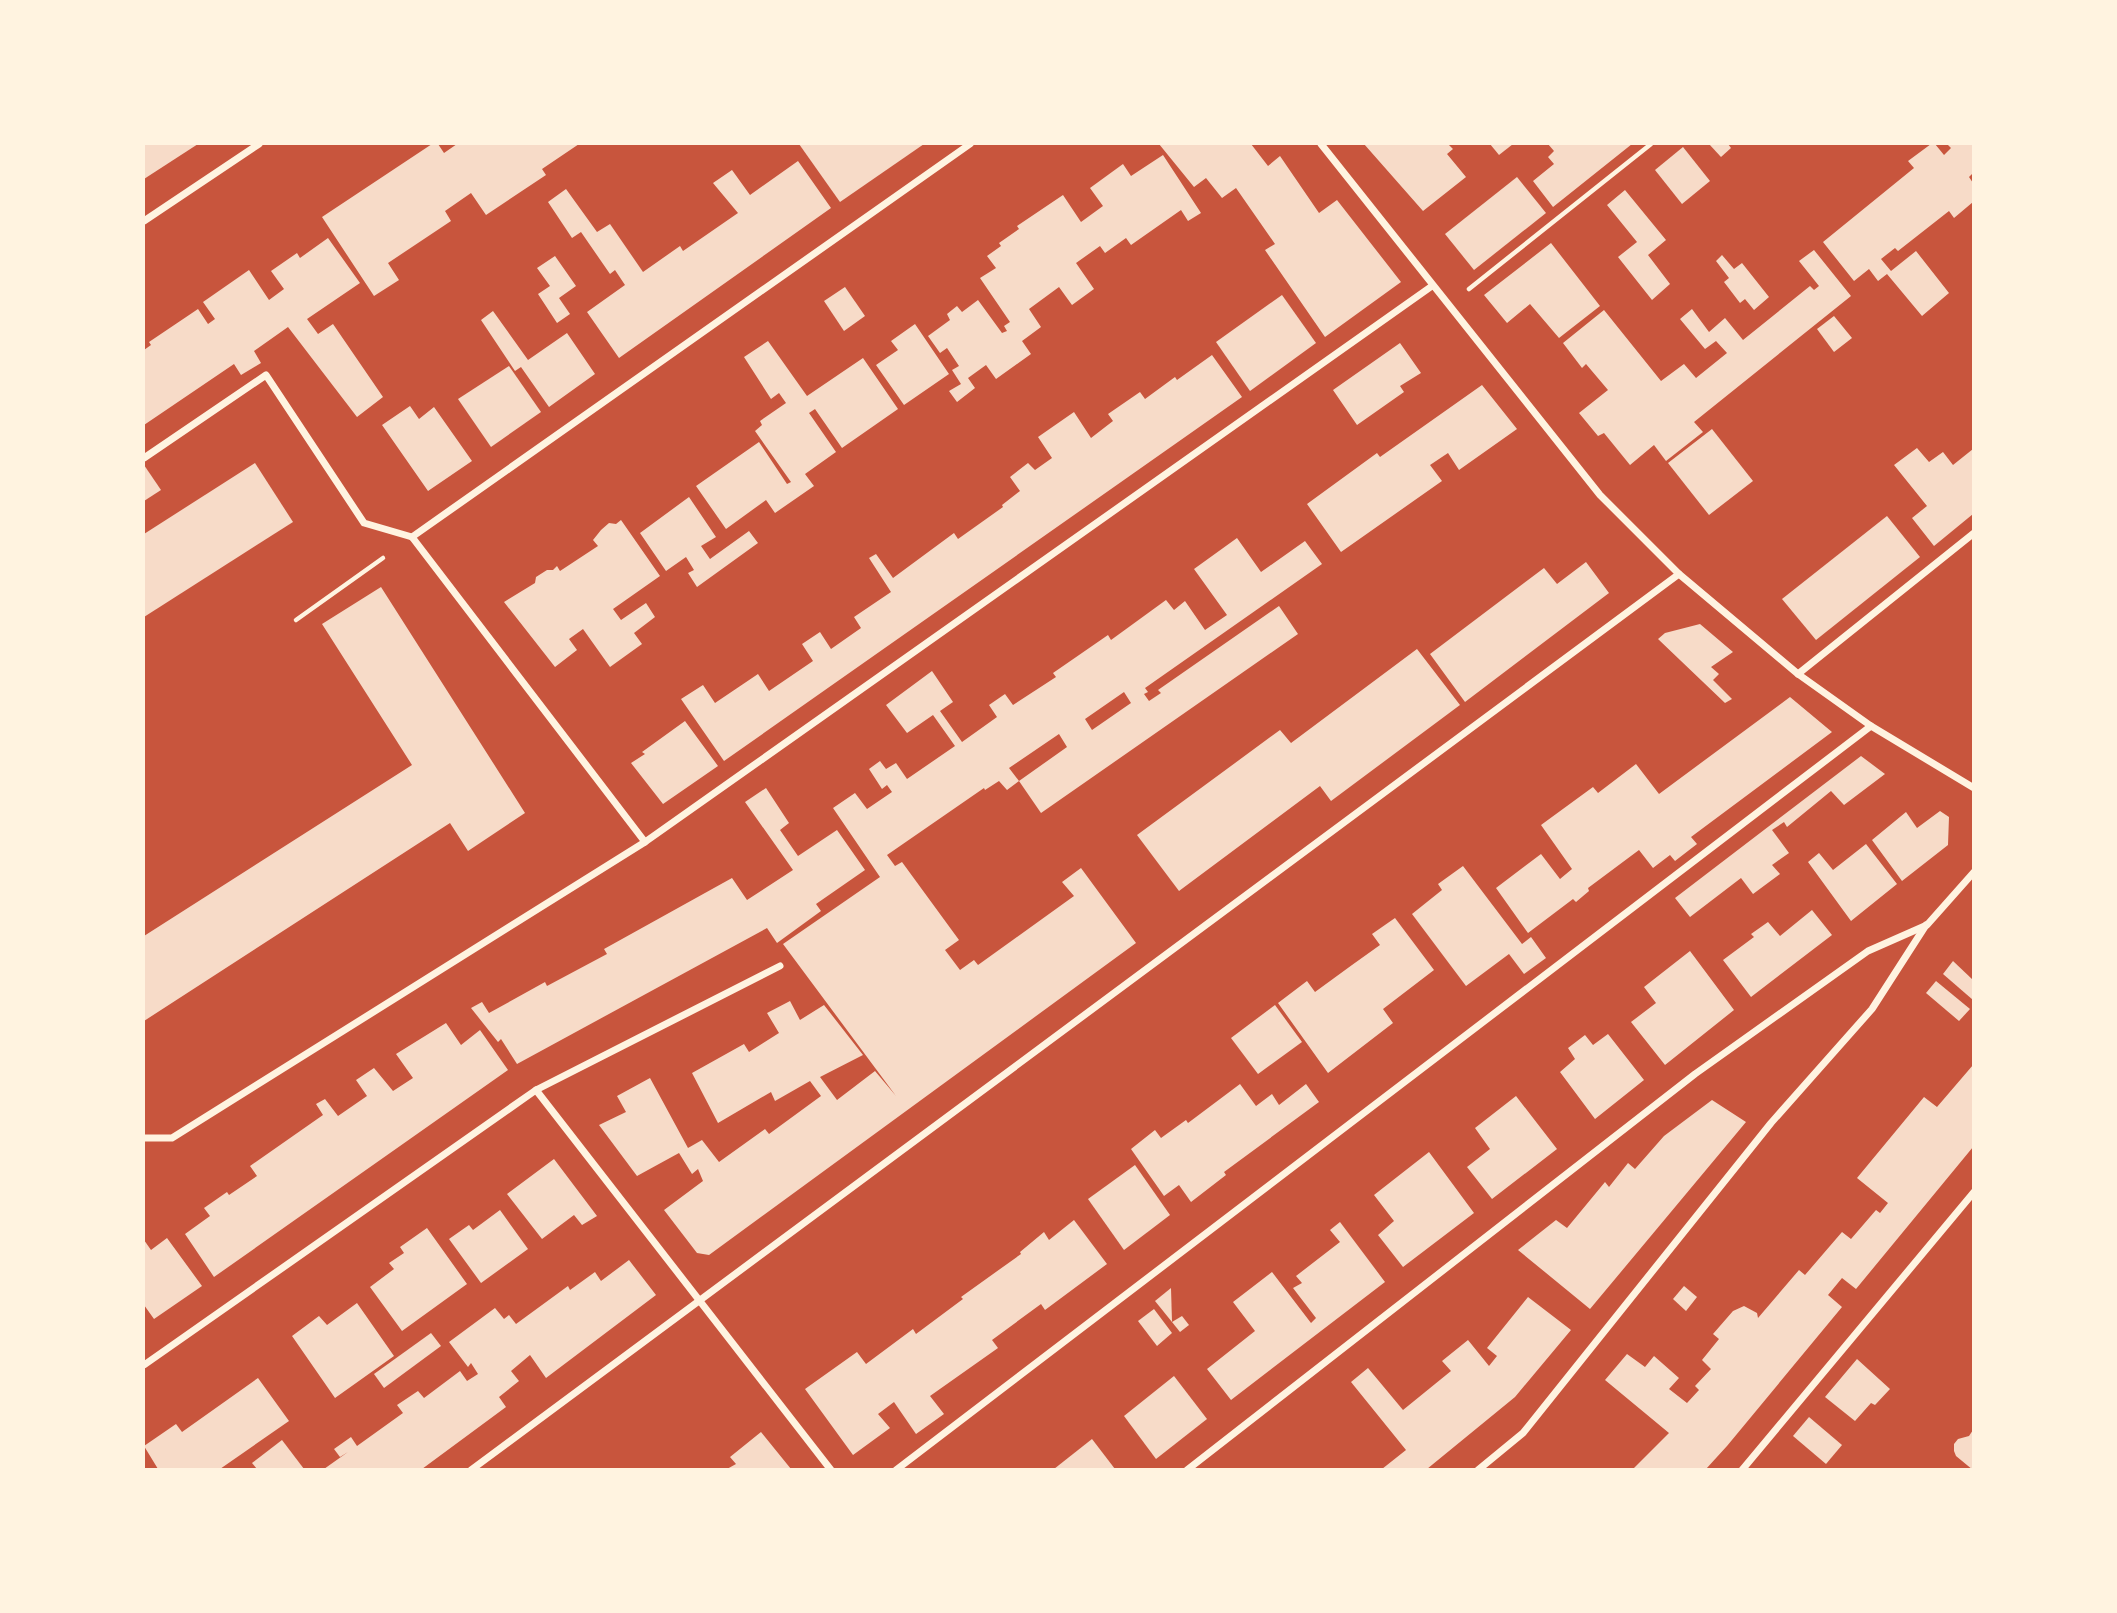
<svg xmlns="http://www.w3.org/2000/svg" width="2117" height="1613" font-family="'Public Sans',sans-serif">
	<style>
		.building { fill: #f7dbc8; fill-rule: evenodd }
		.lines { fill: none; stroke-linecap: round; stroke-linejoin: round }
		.path { stroke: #fff3e0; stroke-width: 4.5 }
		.minor { stroke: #fff3e0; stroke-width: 7 }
	</style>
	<rect width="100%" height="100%" fill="#c8553d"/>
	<g class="building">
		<path d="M144,144H198L144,179Z"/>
		<path d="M432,144H438L444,153L457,144H579L542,169L546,175L486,215L471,193L445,211L451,221L388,263L399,280L374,296L322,217Z"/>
		<path d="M799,144H924L840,202Z"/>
		<path d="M1159,144H1251L1268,166L1280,156L1319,213L1337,200L1401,282L1325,337L1265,250L1275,244L1236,188L1222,198L1206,178L1194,187Z"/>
		<path d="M1364,144H1448L1453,149L1447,154L1466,177L1423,211Z"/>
		<path d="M1490,144H1513L1499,155Z"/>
		<path d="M1548,144H1632L1553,207L1533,181L1554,164L1548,157L1554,151Z"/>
		<path d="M1709,144H1728L1731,148L1721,157Z"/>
		<path d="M1931,144H1935L1944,155L1951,148L1947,144H1973V173L1969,177L1973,183V202L1954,218L1949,211L1898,251L1895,248L1881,259L1891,271L1916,251L1949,293L1922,316L1887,274L1878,281L1869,269L1854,281L1823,242L1914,168L1908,161Z"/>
		<path d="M1683,147L1710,181L1682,204L1655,170Z"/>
		<path d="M1163,155L1201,213L1188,221L1181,210L1131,245L1126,238L1105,253L1100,246L1076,263L1094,289L1072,305L1059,287L1029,309L1041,327L1022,341L1031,354L996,379L986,365L968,378L975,388L957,402L949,391L961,384L952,370L959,366L947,348L940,353L928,336L950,320L947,314L957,306L962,312L978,300L1002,333L1007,331L1004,326L1010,322L980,278L996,268L987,256L1001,246L999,243L1019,229L1017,226L1063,195L1081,222L1103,206L1090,188L1123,164L1131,176Z"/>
		<path d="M798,161L831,208L619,358L587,312L625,285L615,270L610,274L581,232L572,238L548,202L566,189L597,232L610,224L643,272L680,246L683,251L738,213L713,183L732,170L750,195Z"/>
		<path d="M1517,177L1546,213L1474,270L1445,234Z"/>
		<path d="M1625,190L1666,240L1648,255L1670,284L1652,300L1618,257L1637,242L1607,205Z"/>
		<path d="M328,238L360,283L307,319L318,334L333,324L383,397L357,417L288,327L254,351L261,363L241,375L234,364L144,425V350L151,345L149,342L198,309L208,324L215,319L203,302L249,270L269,300L284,289L271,271L297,253L300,258Z"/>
		<path d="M1551,243L1600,306L1559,338L1530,304L1507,323L1484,295Z"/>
		<path d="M1814,250L1851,296L1694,422L1703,432L1666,461L1654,445L1630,465L1604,433L1598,436L1579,413L1608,390L1586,364L1582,368L1563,343L1604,310L1661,381L1684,364L1696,378L1727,353L1716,341L1705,349L1680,319L1692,309L1709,332L1725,318L1743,340L1810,286L1814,290L1819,286L1799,261Z"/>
		<path d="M1722,255L1734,269L1742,263L1769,297L1754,310L1745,299L1740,303L1724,282L1729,278L1716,261Z"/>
		<path d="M555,256L576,286L559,298L570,314L557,323L538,294L550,286L537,268Z"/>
		<path d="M845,287L865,316L844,331L824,301Z"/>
		<path d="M1282,295L1316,343L1250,391L1216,342Z"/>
		<path d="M493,311L528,360L567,333L595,374L549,407L521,367L515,371L481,320Z"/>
		<path d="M1834,316L1852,338L1834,352L1817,329Z"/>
		<path d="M915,324L949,374L904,405L876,365L898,350L891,341Z"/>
		<path d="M768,341L807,396L863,358L898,409L842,448L815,409L809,413L836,452L805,474L814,486L775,513L766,500L726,529L696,486L759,442L787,484L791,482L755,431L762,425L760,421L786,403L779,393L771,399L744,357Z"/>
		<path d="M1400,343L1421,373L1400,386L1404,392L1357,425L1333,390Z"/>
		<path d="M1212,355L1242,397L724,761L681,699L703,685L715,703L758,674L769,691L813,661L802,644L820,632L831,649L861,628L854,617L891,592L869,558L876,554L893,578L954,533L958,539L1003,507L1002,505L1020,491L1010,477L1028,463L1035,470L1052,458L1038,437L1074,412L1091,438L1113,421L1108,414L1140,392L1145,399L1175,377L1177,380Z"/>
		<path d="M509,366L541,412L491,447L458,399Z"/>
		<path d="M1482,385L1517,429L1459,470L1448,453L1430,465L1442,481L1341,552L1307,504L1377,453L1380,457Z"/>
		<path d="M410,406L419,419L434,407L472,461L428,491L382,425Z"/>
		<path d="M1712,429L1753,481L1709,515L1668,463Z"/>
		<path d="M1917,448L1929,462L1943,452L1953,465L1973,449V514L1934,546L1912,518L1927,506L1894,465Z"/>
		<path d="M255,463L293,522L144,617V534Z"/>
		<path d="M144,465L161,490L144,501Z"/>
		<path d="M689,497L716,537L701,546L710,559L749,531L758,543L697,587L688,573L694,570L686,557L666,571L640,533Z"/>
		<path d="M1887,516L1920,557L1816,640L1782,599Z"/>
		<path d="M621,520L660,576L613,609L621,620L646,603L655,617L634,633L642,644L610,667L583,629L569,639L577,650L555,667L504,602L535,583L536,577L547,570H553L557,566L560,571L598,546L593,540L601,530L609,523L616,524Z"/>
		<path d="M1237,538L1261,572L1305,541L1322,564L1145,688L1148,692L1144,694L1149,701L1161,693L1158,690L1279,606L1298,634L1041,813L1019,781L1007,790L999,781L985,790L984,788L887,855L895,866L902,862L959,940L945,950L960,970L974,960L978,965L1074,896L1062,882L1081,868L1136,943L709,1255L697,1253L664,1210L703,1181L698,1169L692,1174L679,1153L637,1176L599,1125L626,1112L617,1096L650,1078L688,1148L702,1140L719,1162L765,1129L769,1134L821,1096L810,1081L775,1101L771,1092L718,1123L692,1073L744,1044L749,1052L779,1033L767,1013L790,1001L800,1020L824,1005L863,1055L820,1077L837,1100L875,1071L896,1096L783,944L880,877L833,808L855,793L867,809L892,792L887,785L882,789L869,769L880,761L886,769L896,763L907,779L955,746L933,715L907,733L886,705L932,671L953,702L940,711L962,742L997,717L989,705L1005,694L1013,705L1056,677L1053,673L1108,635L1111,640L1166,600L1174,610L1185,601L1205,630L1227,615L1194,569ZM1124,692L1131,703L1092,730L1085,719ZM1059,734L1067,747L1019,781L1009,768Z"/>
		<path d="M1586,562L1609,593L1465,702L1430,654L1544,568L1557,584Z"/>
		<path d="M381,587L525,813L468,851L450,823L144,1021V936L412,765L322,624Z"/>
		<path d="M1700,624L1733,652L1711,667L1719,674L1713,680L1732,699L1725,703L1658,639L1665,633Z"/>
		<path d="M1417,649L1460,705L1331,801L1320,786L1179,891L1137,835L1280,730L1291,743Z"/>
		<path d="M1790,697L1832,732L1691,837L1697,844L1675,861L1670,855L1653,868L1639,850L1588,888L1589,891L1576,902L1573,899L1528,933L1496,888L1541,854L1560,879L1572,869L1541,825L1593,787L1598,793L1636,764L1659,794Z"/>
		<path d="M685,721L718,766L663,804L631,763L645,754L642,752Z"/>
		<path d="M1861,756L1885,774L1844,805L1831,791L1787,827L1784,822L1772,830L1789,853L1772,865L1780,874L1753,894L1741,878L1690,917L1675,898Z"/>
		<path d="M766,788L789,823L780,830L798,856L837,830L865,870L816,904L821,911L777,943L767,928L517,1064L501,1039L498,1042L471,1008L482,1002L489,1013L545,982L547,986L607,954L604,949L732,878L747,900L793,870L745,802Z"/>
		<path d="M1940,811L1949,817L1948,845L1902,881L1872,840L1906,812L1917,828Z"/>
		<path d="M1866,844L1897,884L1851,921L1808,862L1819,853L1833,870Z"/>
		<path d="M1463,866L1522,944L1531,937L1546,958L1524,974L1509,954L1466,986L1412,914L1442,890L1438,884Z"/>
		<path d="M1812,910L1832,935L1751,997L1723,960L1754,937L1751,934L1768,922L1780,936Z"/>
		<path d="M1395,918L1434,970L1383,1009L1393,1023L1328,1073L1278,1003L1307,981L1315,992L1352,965L1380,945L1372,934Z"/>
		<path d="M1690,951L1734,1010L1665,1065L1631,1022L1656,1003L1644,987Z"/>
		<path d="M1953,961L1973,980V1000L1943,974Z"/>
		<path d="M1936,981L1970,1009L1959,1021L1926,993Z"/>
		<path d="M1275,1005L1302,1042L1258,1074L1231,1038Z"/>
		<path d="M446,1023L461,1045L480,1030L508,1070L214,1277L185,1234L210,1216L204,1208L227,1192L229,1195L257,1176L250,1166L323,1115L316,1104L325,1099L338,1116L367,1096L356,1080L374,1068L393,1091L413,1078L396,1054Z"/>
		<path d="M1608,1034L1644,1080L1595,1119L1560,1072L1575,1059L1568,1048L1585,1035L1593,1045Z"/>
		<path d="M1973,1065V1147L1856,1289L1842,1278L1828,1295L1842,1307L1727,1446L1706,1469H1633L1669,1433L1605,1380L1627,1354L1645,1367L1654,1356L1679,1378L1669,1389L1687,1403L1699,1390L1695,1386L1711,1369L1702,1360L1719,1339L1713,1334L1733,1311L1744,1306L1757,1313L1758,1318L1799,1270L1805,1275L1842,1232L1851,1239L1876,1210L1880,1213L1888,1203L1857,1178L1924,1097L1937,1107Z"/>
		<path d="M1240,1084L1256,1106L1272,1094L1279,1105L1306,1084L1319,1102L1224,1172L1226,1175L1191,1202L1179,1185L1164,1196L1131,1149L1155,1130L1161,1138L1186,1120L1188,1123Z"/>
		<path d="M1516,1096L1557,1149L1492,1199L1467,1167L1490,1149L1475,1128Z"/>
		<path d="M1712,1100L1746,1122L1590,1309L1518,1250L1556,1220L1567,1228L1605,1182L1609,1187L1628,1163L1635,1169L1664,1136Z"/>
		<path d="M1429,1152L1474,1213L1403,1267L1378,1235L1394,1221L1374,1195Z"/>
		<path d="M554,1159L597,1216L582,1225L574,1215L542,1239L507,1194Z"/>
		<path d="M1135,1165L1170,1215L1124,1250L1088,1199Z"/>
		<path d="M500,1210L528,1249L481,1283L449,1239L469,1225L473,1230Z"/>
		<path d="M1074,1220L1107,1264L1045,1310L1041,1304L992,1340L998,1348L930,1396L944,1414L916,1434L894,1402L878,1414L890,1428L853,1455L805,1389L857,1352L866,1364L913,1329L916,1334L963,1299L961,1297L1021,1254L1020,1252L1044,1232L1049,1240Z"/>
		<path d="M1340,1222L1385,1282L1231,1400L1207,1369L1255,1331L1233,1302L1272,1272L1311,1323L1316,1318L1293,1288L1302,1283L1296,1276L1340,1242L1330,1230Z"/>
		<path d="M427,1228L467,1284L402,1331L370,1287L394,1269L389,1263L404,1253L400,1247Z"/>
		<path d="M167,1238L202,1286L154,1319L144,1305V1240L151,1250Z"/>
		<path d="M629,1260L656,1295L546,1378L530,1355L511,1371L519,1381L499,1397L506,1407L422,1469H324L348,1452L340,1457L334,1449L351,1437L357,1446L403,1413L397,1405L418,1391L424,1398L460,1371L467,1381L478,1374L471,1363L468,1367L449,1342L495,1308L504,1319L509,1315L516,1324L568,1286L570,1290L595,1272L601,1281Z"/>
		<path d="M1684,1286L1697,1297L1686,1311L1673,1299Z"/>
		<path d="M1171,1288L1172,1322L1155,1301Z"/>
		<path d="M1528,1297L1571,1330L1515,1397L1427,1469H1382L1406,1450L1351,1382L1368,1368L1403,1410L1451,1371L1442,1361L1468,1340L1489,1366L1497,1356L1487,1348Z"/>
		<path d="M357,1303L394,1356L335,1398L292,1336L319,1316L327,1325Z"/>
		<path d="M1154,1309L1172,1333L1157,1346L1138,1321Z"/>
		<path d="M1182,1316L1189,1325L1180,1332L1172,1322Z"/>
		<path d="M431,1333L441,1346L384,1388L374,1374Z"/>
		<path d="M1857,1359L1890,1389L1875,1405L1871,1403L1855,1421L1825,1397Z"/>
		<path d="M1174,1376L1207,1419L1156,1459L1124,1416Z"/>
		<path d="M258,1378L289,1421L220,1469H158L144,1446L176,1424L182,1432Z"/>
		<path d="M1809,1417L1842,1445L1826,1464L1793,1436Z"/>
		<path d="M1973,1430V1470L1956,1456L1954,1451V1444L1958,1439L1969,1436Z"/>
		<path d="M761,1432L791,1469H727L736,1464L730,1457Z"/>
		<path d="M1092,1439L1115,1469H1054Z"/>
		<path d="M282,1440L304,1469H257L252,1463Z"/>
	</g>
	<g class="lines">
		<g class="path">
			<path d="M1469,289L1651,144"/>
			<path d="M296,620L383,558"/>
		</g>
		<g class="minor">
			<path d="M1321,144L1600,495L1679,574L1798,674L1871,726L1974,788"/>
			<path d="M144,221L259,144"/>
			<path d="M144,458L266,375L364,523L412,537L645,842"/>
			<path d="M412,537L970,144"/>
			<path d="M1798,674L1974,533"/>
			<path d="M536,1090L831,1470"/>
			<path d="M144,1138H172L645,842L1432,286"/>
			<path d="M144,1365L536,1090L780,966"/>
			<path d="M471,1470L1679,574"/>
			<path d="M896,1470L1871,726"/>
			<path d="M1187,1470L1695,1074L1868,951L1927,925L1974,872"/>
			<path d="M1478,1470L1523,1433L1771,1123L1872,1009L1926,925"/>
			<path d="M1742,1470L1974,1192"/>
		</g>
	</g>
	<rect width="2117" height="1613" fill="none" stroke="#fff3e0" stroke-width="290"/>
</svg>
